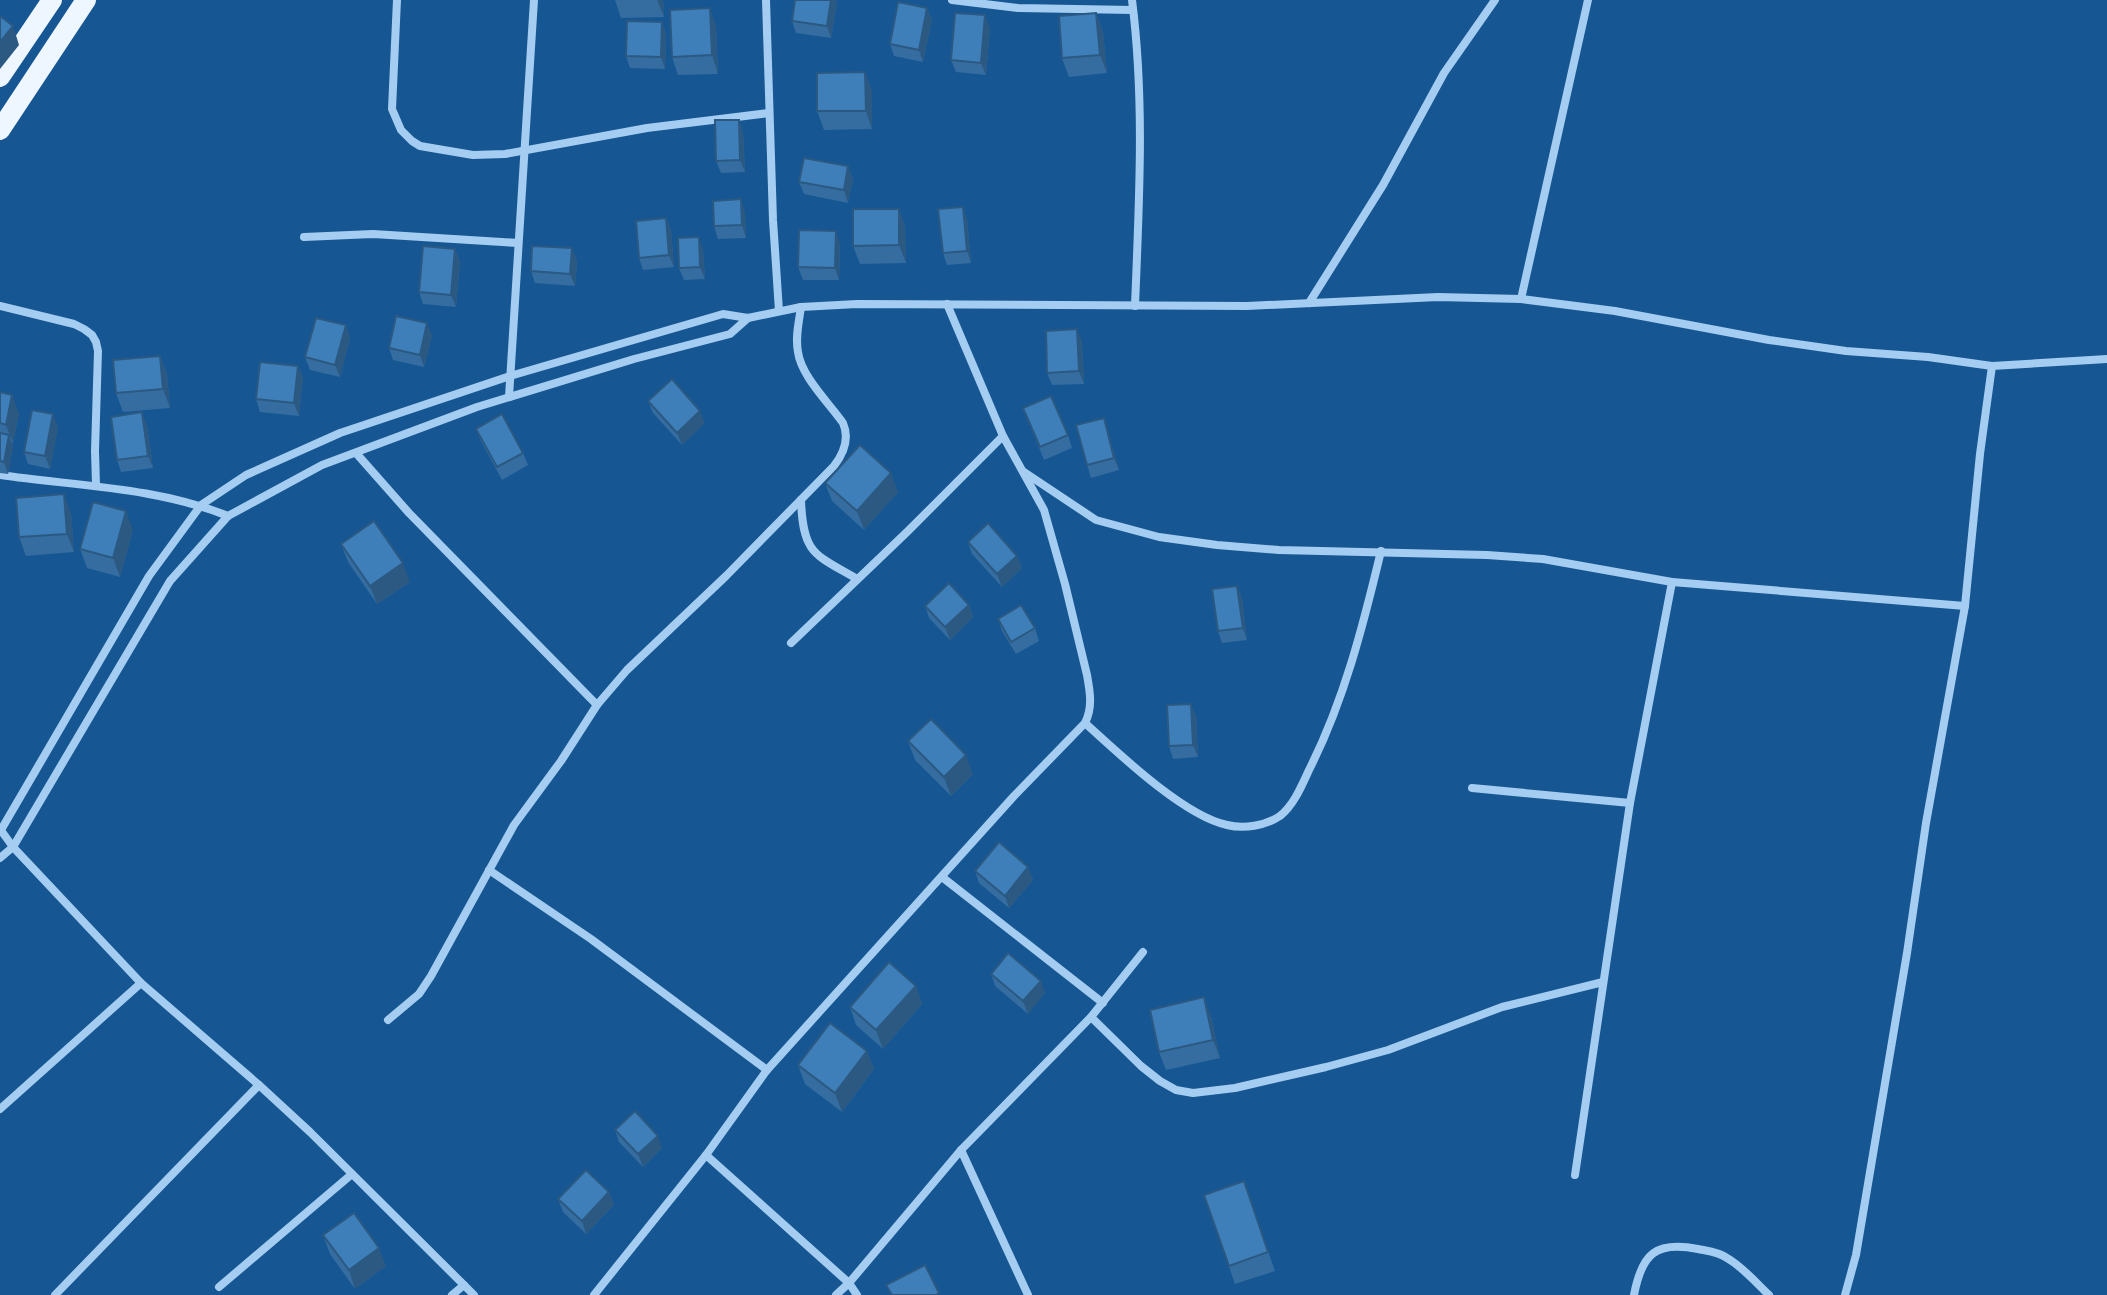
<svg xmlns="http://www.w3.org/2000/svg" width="2107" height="1295" font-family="Raleway,sans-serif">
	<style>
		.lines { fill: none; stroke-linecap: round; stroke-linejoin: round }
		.minor { stroke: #a4cdf1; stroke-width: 8 }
		.primary { stroke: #eef6ff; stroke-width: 20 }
		.wall { fill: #356da0 }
		.shaded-wall { fill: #2b5982 }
		.building { fill: #3e7fba; stroke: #2b5982; stroke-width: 2 }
	</style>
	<rect width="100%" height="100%" fill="#165692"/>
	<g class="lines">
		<g class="minor">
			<path d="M397,0L392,109L401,130L412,141L420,146L473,155L505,154L647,128L769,113"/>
			<path d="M766,0L773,220L779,311"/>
			<path d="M952,0L1018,8L1133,10"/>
			<path d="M1132,0C1145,101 1139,204 1135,306"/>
			<path d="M304,237L373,234L518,243"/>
			<path d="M1521,299L1588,0"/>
			<path d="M1309,303L1383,185L1444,73L1495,0"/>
			<path d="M0,306L74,324L84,329L92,335L96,342L98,351L95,451L96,485"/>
			<path d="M509,397L534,0"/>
			<path d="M356,453L409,513L597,705"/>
			<path d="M1024,472L1096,520L1159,537L1217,545L1279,550L1487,555L1543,559L1672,582L1965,606"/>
			<path d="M0,475C76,486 156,487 228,516"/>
			<path d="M801,500C803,554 814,554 857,579"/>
			<path d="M791,643L907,532L1003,436"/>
			<path d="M1085,723C1118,753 1184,816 1227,825C1244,829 1265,826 1280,816C1294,805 1302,785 1309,770C1344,701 1363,626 1381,551"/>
			<path d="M1472,788L1630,803"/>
			<path d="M0,829L13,847L141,983L259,1085L310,1132L474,1295"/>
			<path d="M1,830L149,576L201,505L246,475L340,433L510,376L723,314L748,318L801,307L857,304L1247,306L1438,297L1521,299L1615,311L1769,340L1846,351L1928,357L1992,366L2107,359"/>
			<path d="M0,858L13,847L170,581L228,516L322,465L477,407L634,359L730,334L748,318"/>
			<path d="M489,870L591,939L767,1070"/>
			<path d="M942,877L1103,1003"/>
			<path d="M1091,1017L1141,1066L1160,1081L1176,1090L1193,1093L1235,1088L1326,1067L1388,1050L1502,1007L1603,982"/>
			<path d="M388,1020L419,994L431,976L514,825L561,761L597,705L627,670L726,576L834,466C844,453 850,439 843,423C829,403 801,376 798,352C795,337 799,322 801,307"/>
			<path d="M0,1109L141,983"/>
			<path d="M961,1150L1028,1295"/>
			<path d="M706,1155L849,1283L857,1295"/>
			<path d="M1575,1175L1630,803L1672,582"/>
			<path d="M219,1287L352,1174"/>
			<path d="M55,1295L259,1085"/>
			<path d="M452,1295L464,1285"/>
			<path d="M594,1295L706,1155L767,1070L1014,796L1085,723C1093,707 1090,692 1087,675L1065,584L1044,510L1003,436L947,304"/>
			<path d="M836,1295L849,1283L961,1150L1091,1017L1143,952"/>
			<path d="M1634,1295C1642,1253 1656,1241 1698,1249C1708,1251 1719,1252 1727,1258C1743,1267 1756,1283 1769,1295"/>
			<path d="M1845,1295L1856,1255L1907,953L1926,823L1965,606L1980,454L1992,366"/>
		</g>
		<g class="primary">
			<path d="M0,77L52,0"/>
			<path d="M0,130L86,0"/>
		</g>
	</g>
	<g class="wall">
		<path d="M615,0H663L664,17L621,18Z"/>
		<path d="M837,2L831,38L796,33L792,21Z"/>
		<path d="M927,8L932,20L923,62L894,56L890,44Z"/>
		<path d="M1096,13L1103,32L1107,73L1069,77L1062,58Z"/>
		<path d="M662,22L666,35L665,69L630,68L626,56Z"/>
		<path d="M716,26L718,74L678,75L672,57Z"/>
		<path d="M990,28L986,75L956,72L951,60Z"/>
		<path d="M865,72L872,91V129L824,130L817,111Z"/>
		<path d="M739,120L743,132L745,172L721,173L716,161Z"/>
		<path d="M848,166L853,179L848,203L804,194L799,182Z"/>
		<path d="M899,209L905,227L906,263L860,264L853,246Z"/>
		<path d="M745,212L746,238L718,239L714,226Z"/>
		<path d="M666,218L671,230L674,267L643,270L639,258Z"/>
		<path d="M967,219L971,263L947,265L943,253Z"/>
		<path d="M840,243L839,280H803L798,267Z"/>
		<path d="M572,248L577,261L575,286L535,283L531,271Z"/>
		<path d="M455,249L460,261L456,307L423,304L419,292Z"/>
		<path d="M703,249L705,279L684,280L679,268Z"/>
		<path d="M346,325L350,338L340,377L310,370L305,357Z"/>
		<path d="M432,335L424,367L393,360L389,348Z"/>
		<path d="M1082,341L1084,384L1052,385L1047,373Z"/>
		<path d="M160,356L167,374L170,408L123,412L116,393Z"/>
		<path d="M298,366L303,378L299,416L260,412L256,399Z"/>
		<path d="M0,392L19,413L13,443H12L13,447L8,474L0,473Z"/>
		<path d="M648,401L705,423L682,445L653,413Z"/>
		<path d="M1023,408L1068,435L1072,448L1044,460Z"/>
		<path d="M1104,418L1119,470L1091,478L1087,465Z"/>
		<path d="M147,425L153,468L121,472L117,460Z"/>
		<path d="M58,427L50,469L28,464L24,452Z"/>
		<path d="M476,429L523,453L528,465L502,480L481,441Z"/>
		<path d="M825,483L898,492L864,530L832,501Z"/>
		<path d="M71,513L74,552L26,556L19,537Z"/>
		<path d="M133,530L120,577L87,568L80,549Z"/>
		<path d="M968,542L1017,556L1022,568L1002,587L972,554Z"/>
		<path d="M341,544L410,582L377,604L348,562Z"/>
		<path d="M1237,586L1242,598L1247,640L1222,643L1218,631Z"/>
		<path d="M969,605L973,617L950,640L929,618L925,606Z"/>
		<path d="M998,619L1035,628L1039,641L1016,654L1002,631Z"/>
		<path d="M1196,716L1198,757L1173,759L1169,746Z"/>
		<path d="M908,741L973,774L951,796L915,760Z"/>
		<path d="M1028,867L1033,880L1009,908L979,883L975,871Z"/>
		<path d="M991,974L1045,993L1028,1014L995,986Z"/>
		<path d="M916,986L922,1004L883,1049L856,1025L850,1007Z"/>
		<path d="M1211,1016L1220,1058L1166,1070L1159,1052Z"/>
		<path d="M867,1051L874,1069L842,1112L805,1084L798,1065Z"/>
		<path d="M615,1130L662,1148L643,1167L619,1142Z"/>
		<path d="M1244,1181L1275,1271L1235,1284L1204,1195Z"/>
		<path d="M609,1192L614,1205L586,1234L563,1212L558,1199Z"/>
		<path d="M323,1235L386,1266L355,1289L330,1254Z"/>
	</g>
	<g class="shaded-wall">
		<path d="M657,0H663L664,17Z"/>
		<path d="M831,0H836L837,2L831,38L827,26Z"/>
		<path d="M710,8L716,26L718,74L712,55Z"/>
		<path d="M927,8L932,20L923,62L919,50Z"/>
		<path d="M1096,13L1103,32L1107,73L1100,55Z"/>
		<path d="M985,15L990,28L986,75L981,63Z"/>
		<path d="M662,22L666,35L665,69L661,57Z"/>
		<path d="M13,26L19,45L0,69V42Z"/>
		<path d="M865,72L872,91V129L866,111Z"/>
		<path d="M739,120L743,132L745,172L740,160Z"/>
		<path d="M848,166L853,179L848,203L844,190Z"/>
		<path d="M741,199L745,212L746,238L742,225Z"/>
		<path d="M963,207L967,219L971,263L967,251Z"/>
		<path d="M899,209L905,227L906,263L899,245Z"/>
		<path d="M666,218L671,230L674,267L669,255Z"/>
		<path d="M836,231L840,243L839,280L835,268Z"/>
		<path d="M699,237L703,249L705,279L700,267Z"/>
		<path d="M572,248L577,261L575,286L570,274Z"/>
		<path d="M455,249L460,261L456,307L451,295Z"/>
		<path d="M427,323L432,335L424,367L420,355Z"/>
		<path d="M346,325L350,338L340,377L335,365Z"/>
		<path d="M1077,329L1082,341L1084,384L1079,371Z"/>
		<path d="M160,356L167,374L170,408L163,389Z"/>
		<path d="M298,366L303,378L299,416L294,403Z"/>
		<path d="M12,395L19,413L13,443L6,425Z"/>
		<path d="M700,411L705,423L682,445L677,433Z"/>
		<path d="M142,412L147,425L153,468L148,456Z"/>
		<path d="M53,414L58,427L50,469L45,456Z"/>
		<path d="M1104,418L1108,430L1119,470L1114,458Z"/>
		<path d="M9,435L13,447L8,474L4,462Z"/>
		<path d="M891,473L898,492L864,530L857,511Z"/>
		<path d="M64,494L71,513L74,552L67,534Z"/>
		<path d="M126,511L133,530L120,577L113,558Z"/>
		<path d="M1017,556L1022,568L1002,587L997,574Z"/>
		<path d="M403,563L410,582L377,604L370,586Z"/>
		<path d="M1237,586L1242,598L1247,640L1243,628Z"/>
		<path d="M969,605L973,617L950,640L945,627Z"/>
		<path d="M1191,704L1196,716L1198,757L1193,745Z"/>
		<path d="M966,755L973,774L951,796L944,777Z"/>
		<path d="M1028,867L1033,880L1009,908L1005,896Z"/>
		<path d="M1041,981L1045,993L1028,1014L1023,1001Z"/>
		<path d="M916,986L922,1004L883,1049L876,1030Z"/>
		<path d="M1204,997L1211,1016L1220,1058L1213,1040Z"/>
		<path d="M867,1051L874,1069L842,1112L835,1093Z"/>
		<path d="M658,1136L662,1148L643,1167L638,1154Z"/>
		<path d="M609,1192L614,1205L586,1234L582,1221Z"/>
		<path d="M379,1248L386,1266L355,1289L349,1270Z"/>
	</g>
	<g class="building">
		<path d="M795,0H831L827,26L792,21Z"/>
		<path d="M898,2L927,8L919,50L890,44Z"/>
		<path d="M710,8L712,55L672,57L670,10Z"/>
		<path d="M955,13L985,15L981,63L951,60Z"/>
		<path d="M1096,13L1100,55L1062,58L1059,16Z"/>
		<path d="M0,16L13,26L0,42Z"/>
		<path d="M627,21L662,22L661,57L626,56Z"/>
		<path d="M865,72L866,111H817V73Z"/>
		<path d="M715,120H739L740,160L716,161Z"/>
		<path d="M804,158L848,166L844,190L799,182Z"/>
		<path d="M741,199L742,225L714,226L713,201Z"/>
		<path d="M963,207L967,251L943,253L938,209Z"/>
		<path d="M853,209H899V245L853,246Z"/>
		<path d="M666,218L669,255L639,258L636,221Z"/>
		<path d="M799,230L836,231L835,268L798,267Z"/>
		<path d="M699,237L700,267L679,268L678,238Z"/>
		<path d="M423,246L455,249L451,295L419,292Z"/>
		<path d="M532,246L572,248L570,274L531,271Z"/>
		<path d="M396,316L427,323L420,355L389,348Z"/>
		<path d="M316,318L346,325L335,365L305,357Z"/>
		<path d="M1077,329L1079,371L1047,373L1046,331Z"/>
		<path d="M160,356L163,389L116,393L113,360Z"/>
		<path d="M260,362L298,366L294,403L256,399Z"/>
		<path d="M672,379L700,411L677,433L648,401Z"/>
		<path d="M0,392L12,395L6,425L0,423Z"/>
		<path d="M1051,396L1068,435L1040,447L1023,408Z"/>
		<path d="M32,410L53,414L45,456L24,452Z"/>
		<path d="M142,412L148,456L117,460L111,417Z"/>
		<path d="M502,414L523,453L497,467L476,429Z"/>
		<path d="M1104,418L1114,458L1087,465L1076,425Z"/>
		<path d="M0,433L9,435L4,462L0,461Z"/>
		<path d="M860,445L891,473L857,511L825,483Z"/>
		<path d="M64,494L67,534L19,537L16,498Z"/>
		<path d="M93,502L126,511L113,558L80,549Z"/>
		<path d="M374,521L403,563L370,586L341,544Z"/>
		<path d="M988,523L1017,556L997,574L968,542Z"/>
		<path d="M949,583L969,605L945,627L925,606Z"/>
		<path d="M1237,586L1243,628L1218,631L1212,589Z"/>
		<path d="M1021,605L1035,628L1011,642L998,619Z"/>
		<path d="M1191,704L1193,745L1169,746L1167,705Z"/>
		<path d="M931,719L966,755L944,777L908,741Z"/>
		<path d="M999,842L1028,867L1005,896L975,871Z"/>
		<path d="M1008,953L1041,981L1023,1001L991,974Z"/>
		<path d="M889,962L916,986L876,1030L850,1007Z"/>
		<path d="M1204,997L1213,1040L1159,1052L1150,1010Z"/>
		<path d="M830,1023L867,1051L835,1093L798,1065Z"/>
		<path d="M635,1111L658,1136L638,1154L615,1130Z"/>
		<path d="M586,1170L609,1192L582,1221L558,1199Z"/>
		<path d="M1244,1181L1268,1252L1229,1266L1204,1195Z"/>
		<path d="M354,1213L379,1248L349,1270L323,1235Z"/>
		<path d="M925,1265L939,1293L936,1295H892L886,1285Z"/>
	</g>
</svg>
